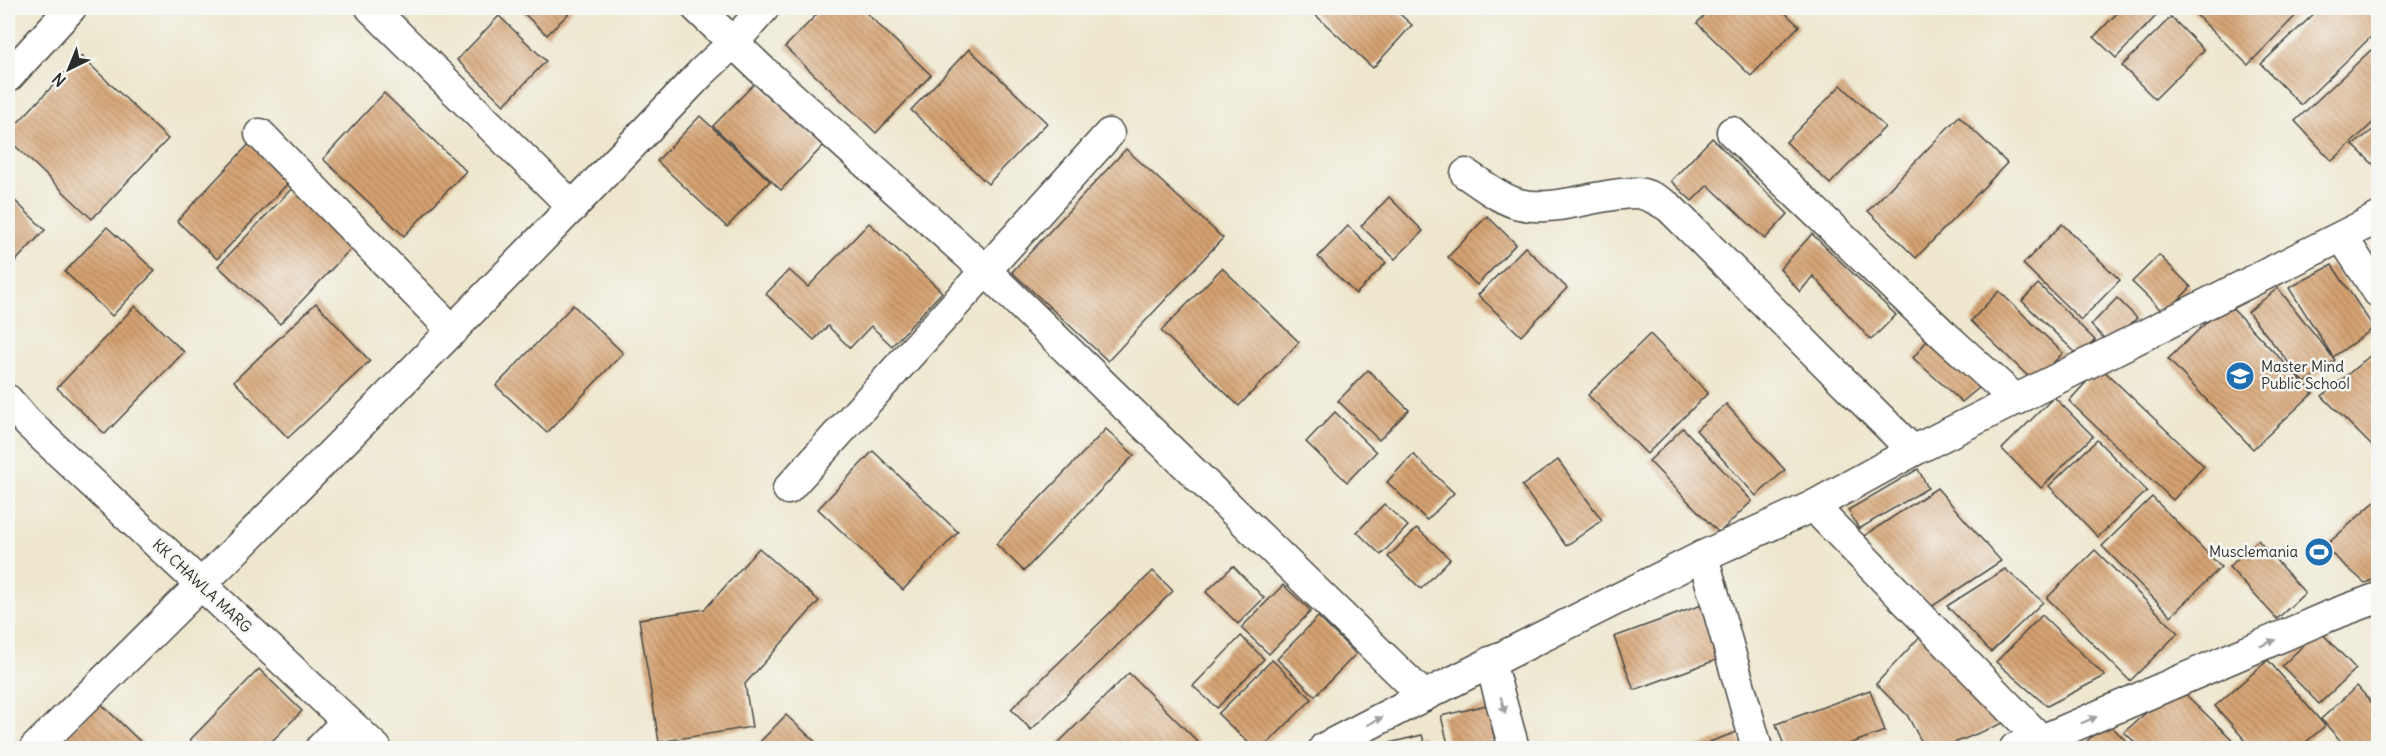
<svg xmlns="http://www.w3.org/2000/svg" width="2386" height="756" font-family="Delius,sans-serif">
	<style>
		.building { fill: url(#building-back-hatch) }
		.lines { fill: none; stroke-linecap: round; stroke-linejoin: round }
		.street-casing { stroke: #484743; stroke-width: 33 }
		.street { stroke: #fff; stroke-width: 30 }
		.oneway { fill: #a0a0a0 }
		.labels { text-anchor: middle; stroke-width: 5; stroke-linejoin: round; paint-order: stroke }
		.poi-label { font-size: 15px; fill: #2b2b2b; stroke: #f6f6f2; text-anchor: start }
		.street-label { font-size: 15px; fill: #2b2b2b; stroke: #f6f6f2 }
	</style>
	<defs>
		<pattern id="building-back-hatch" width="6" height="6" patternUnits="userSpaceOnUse" patternTransform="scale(1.5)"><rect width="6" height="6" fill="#d5a271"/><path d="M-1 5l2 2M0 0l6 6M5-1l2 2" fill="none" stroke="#ad845d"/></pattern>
	</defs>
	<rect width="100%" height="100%" fill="#f6f6f2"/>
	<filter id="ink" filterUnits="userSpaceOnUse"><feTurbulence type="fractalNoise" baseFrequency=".0167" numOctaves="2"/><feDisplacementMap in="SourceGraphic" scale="12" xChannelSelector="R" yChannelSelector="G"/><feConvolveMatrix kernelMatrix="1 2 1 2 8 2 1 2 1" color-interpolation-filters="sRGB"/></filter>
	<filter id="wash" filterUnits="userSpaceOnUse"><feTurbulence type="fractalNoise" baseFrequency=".008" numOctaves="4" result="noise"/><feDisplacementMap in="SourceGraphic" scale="24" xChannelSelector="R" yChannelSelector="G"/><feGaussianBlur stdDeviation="1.35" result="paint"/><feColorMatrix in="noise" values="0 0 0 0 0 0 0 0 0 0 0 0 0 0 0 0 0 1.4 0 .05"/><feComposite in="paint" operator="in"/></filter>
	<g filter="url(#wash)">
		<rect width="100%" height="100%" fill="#eee7ce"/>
		<g id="blocks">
			<g class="building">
				<path d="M518,8H574L547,35Z"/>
				<path d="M823,8H861L931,75L876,133L785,47Z"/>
				<path d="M1308,8H1393L1412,25L1373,68Z"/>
				<path d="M1712,8H1780L1799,26L1751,76L1697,23Z"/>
				<path d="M2122,8H2150L2157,15L2116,58L2094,37Z"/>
				<path d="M2189,8H2303L2248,65Z"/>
				<path d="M2320,8H2363L2378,23V30L2301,105L2261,64Z"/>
				<path d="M499,16L546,61L504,105L457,60Z"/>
				<path d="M2171,17L2204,50L2155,99L2122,66Z"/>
				<path d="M969,49L1047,123L988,184L911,110Z"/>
				<path d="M2371,50L2378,58V118L2332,161L2295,121Z"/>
				<path d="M81,56L168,139L92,219L8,139V133Z"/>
				<path d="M756,82L823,146L781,190L713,126Z"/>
				<path d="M1841,85L1885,127L1830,184L1786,142Z"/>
				<path d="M384,93L466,171L404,236L323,159Z"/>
				<path d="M700,116L770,181L727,227L657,161Z"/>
				<path d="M1959,116L2007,163L1916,258L1868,211Z"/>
				<path d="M2378,126V169L2353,145Z"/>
				<path d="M1712,138L1788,214L1765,239L1708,185L1692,201L1671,181Z"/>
				<path d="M251,142L291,180L217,259L177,221Z"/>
				<path d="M1126,149L1223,238L1108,361L1012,272Z"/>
				<path d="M297,183L358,241L280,324L218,266Z"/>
				<path d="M8,194L45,230L8,269Z"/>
				<path d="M1389,197L1423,231L1395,259L1361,226Z"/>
				<path d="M1487,216L1516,244L1477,285L1448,257Z"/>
				<path d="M869,223L942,292L892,346L871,326L850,348L828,326L814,340L766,294L789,270L808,287Z"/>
				<path d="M2062,224L2120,280L2081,320L2023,264Z"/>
				<path d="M1348,226L1386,263L1356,294L1318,257Z"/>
				<path d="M107,227L155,271L112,316L65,272Z"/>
				<path d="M1812,234L1896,315L1871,340L1813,276L1800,292L1780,269Z"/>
				<path d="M1525,247L1567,288L1521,336L1478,295Z"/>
				<path d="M2159,255L2191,287L2165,314L2132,282Z"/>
				<path d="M2332,265L2374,328L2333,357L2289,288Z"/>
				<path d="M1222,268L1299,342L1239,406L1161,331Z"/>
				<path d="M2038,284L2095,340L2080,357L2022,301Z"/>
				<path d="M2278,288L2335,360L2305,383L2248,312Z"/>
				<path d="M1999,291L2063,353L2034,382L1971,321Z"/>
				<path d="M2117,298L2137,318L2110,344L2091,325Z"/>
				<path d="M316,303L370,361L288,438L234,381Z"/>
				<path d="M2227,303L2313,393L2253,449L2168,359Z"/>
				<path d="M573,305L623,353L547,433L496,386Z"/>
				<path d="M135,306L184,352L105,434L57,388Z"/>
				<path d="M1650,334L1708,393L1647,454L1588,395Z"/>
				<path d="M1929,338L1980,387L1962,402L1913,358Z"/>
				<path d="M2378,349V452L2322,396Z"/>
				<path d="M2100,367L2204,466L2173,500L2069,401Z"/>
				<path d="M1368,370L1409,410L1379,440L1338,401Z"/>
				<path d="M2054,397L2093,436L2041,488L2002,449Z"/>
				<path d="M1726,404L1785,470L1756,496L1696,430Z"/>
				<path d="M1335,412L1376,452L1347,482L1306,442Z"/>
				<path d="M1683,428L1752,501L1719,533L1649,461Z"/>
				<path d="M1106,429L1134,455L1024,571L996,544Z"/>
				<path d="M2097,440L2147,491L2098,537L2049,486Z"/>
				<path d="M873,451L958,532L903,590L818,509Z"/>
				<path d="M1413,454L1454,493L1427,520L1387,482Z"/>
				<path d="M1558,460L1602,520L1566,546L1522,486Z"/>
				<path d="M1918,469L1928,488L1859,529L1848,510Z"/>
				<path d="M1937,488L2001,561L1931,607L1864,536Z"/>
				<path d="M2152,497L2221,567L2171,616L2102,546Z"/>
				<path d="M2378,499V578L2365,583L2324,547Z"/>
				<path d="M1384,504L1408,526L1381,555L1357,532Z"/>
				<path d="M1417,528L1450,559L1421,589L1388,557Z"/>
				<path d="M2258,540L2305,593L2277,619L2229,567Z"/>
				<path d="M759,548L819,601L745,684L752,727L659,742L639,619L705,609Z"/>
				<path d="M2095,550L2178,633L2130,681L2047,598Z"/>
				<path d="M1233,566L1264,598L1238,624L1206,592Z"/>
				<path d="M2005,569L2043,602L1991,652L1947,606Z"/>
				<path d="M1153,571L1173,591L1031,730L1011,709Z"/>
				<path d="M1283,585L1311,611L1269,654L1241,628Z"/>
				<path d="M1710,602L1730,655L1634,690L1614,637Z"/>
				<path d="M2042,615L2105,676L2047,706L1996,662Z"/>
				<path d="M1318,617L1356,654L1315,696L1277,659Z"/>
				<path d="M1926,630L2011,720L1942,748H1925L1907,715L1876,684Z"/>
				<path d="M2319,630L2356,669L2319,704L2282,666Z"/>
				<path d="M1241,636L1264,659L1217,708L1193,686Z"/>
				<path d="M1272,660L1312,699L1263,748H1254L1218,714Z"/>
				<path d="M2268,660L2325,726L2299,748H2252L2215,706Z"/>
				<path d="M259,669L302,711L265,748H198L190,740Z"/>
				<path d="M1129,673L1204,748H1053Z"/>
				<path d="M2177,686L2241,748H2141L2124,732Z"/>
				<path d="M2357,686L2378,710V748H2347L2321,719Z"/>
				<path d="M1870,690L1885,731L1838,748H1785L1776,724Z"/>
				<path d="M99,702L147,748H54Z"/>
				<path d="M1487,705L1495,741L1464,748H1449L1441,716Z"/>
				<path d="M786,715L822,748H754Z"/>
				<path d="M2107,722L2133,748H2080Z"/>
				<path d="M1737,732L1743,748H1693Z"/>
				<path d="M1422,735L1426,748H1386L1385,744Z"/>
			</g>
		</g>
	</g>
	<g filter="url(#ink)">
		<use href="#blocks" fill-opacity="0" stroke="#484743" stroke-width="1.5"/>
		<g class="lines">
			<g class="street-casing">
				<g id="street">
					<path d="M371,8L573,207"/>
					<path d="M697,8L762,70L985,270L1424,696"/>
					<path d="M8,77L71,8"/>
					<path d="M1732,132L1944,335L2016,400"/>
					<path d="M260,134L453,331"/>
					<path d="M1466,174C1483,185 1500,199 1519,204C1557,213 1597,193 1635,193C1647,193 1659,201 1669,207L1913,451"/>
					<path d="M2350,249L2378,292"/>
					<path d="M8,400L28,423L376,748"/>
					<path d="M788,489L1109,134"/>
					<path d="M1813,506L2049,748"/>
					<path d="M1703,556L1757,748"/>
					<path d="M1490,662L1514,748"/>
					<path d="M35,748C262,527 483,301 702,72L734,42L764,8"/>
					<path d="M321,748L346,722"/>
					<path d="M1324,748L1424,696L1703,556L1813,506L1913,451L2378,218"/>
					<path d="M2015,748L2042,740L2329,616L2378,598"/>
				</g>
			</g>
			<use href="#street" class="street"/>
		</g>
		<defs><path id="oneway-solid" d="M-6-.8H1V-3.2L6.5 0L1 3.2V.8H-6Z" transform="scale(1.5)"/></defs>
		<g class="oneway">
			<use href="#oneway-solid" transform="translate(2268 643) rotate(-23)"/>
			<use href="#oneway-solid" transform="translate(1503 705) rotate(75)"/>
			<use href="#oneway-solid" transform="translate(2089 720) rotate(-23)"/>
			<use href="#oneway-solid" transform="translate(1375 721) rotate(-28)"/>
		</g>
	</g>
	<defs>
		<g id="school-disc" transform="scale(1.5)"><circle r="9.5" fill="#1f6fb2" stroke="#f6f6f2"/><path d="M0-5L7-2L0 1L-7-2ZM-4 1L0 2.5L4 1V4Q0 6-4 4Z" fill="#fff"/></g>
		<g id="stadium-disc" transform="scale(1.5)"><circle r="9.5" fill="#1f6fb2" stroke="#f6f6f2"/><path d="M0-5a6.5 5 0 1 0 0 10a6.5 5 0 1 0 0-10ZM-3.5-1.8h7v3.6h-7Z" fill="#fff"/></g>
	</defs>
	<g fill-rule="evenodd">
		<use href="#school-disc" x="2240" y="376"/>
		<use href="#stadium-disc" x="2319" y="552"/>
	</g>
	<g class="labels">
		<g class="poi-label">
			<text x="2261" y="372">Master Mind<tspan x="2261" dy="17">Public School</tspan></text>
			<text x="2298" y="557" text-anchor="end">Musclemania</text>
		</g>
		<g class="street-label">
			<text transform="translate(202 586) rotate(43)" y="5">KK CHAWLA MARG</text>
		</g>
	</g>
	<rect width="2386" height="756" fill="none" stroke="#f6f6f2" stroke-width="30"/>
	<g transform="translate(69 69) rotate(223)" stroke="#f6f6f2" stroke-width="4.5" paint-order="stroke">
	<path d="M0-4.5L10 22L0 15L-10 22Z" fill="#2b2b2b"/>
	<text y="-9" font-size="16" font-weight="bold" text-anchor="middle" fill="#2b2b2b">N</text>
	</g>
</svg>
